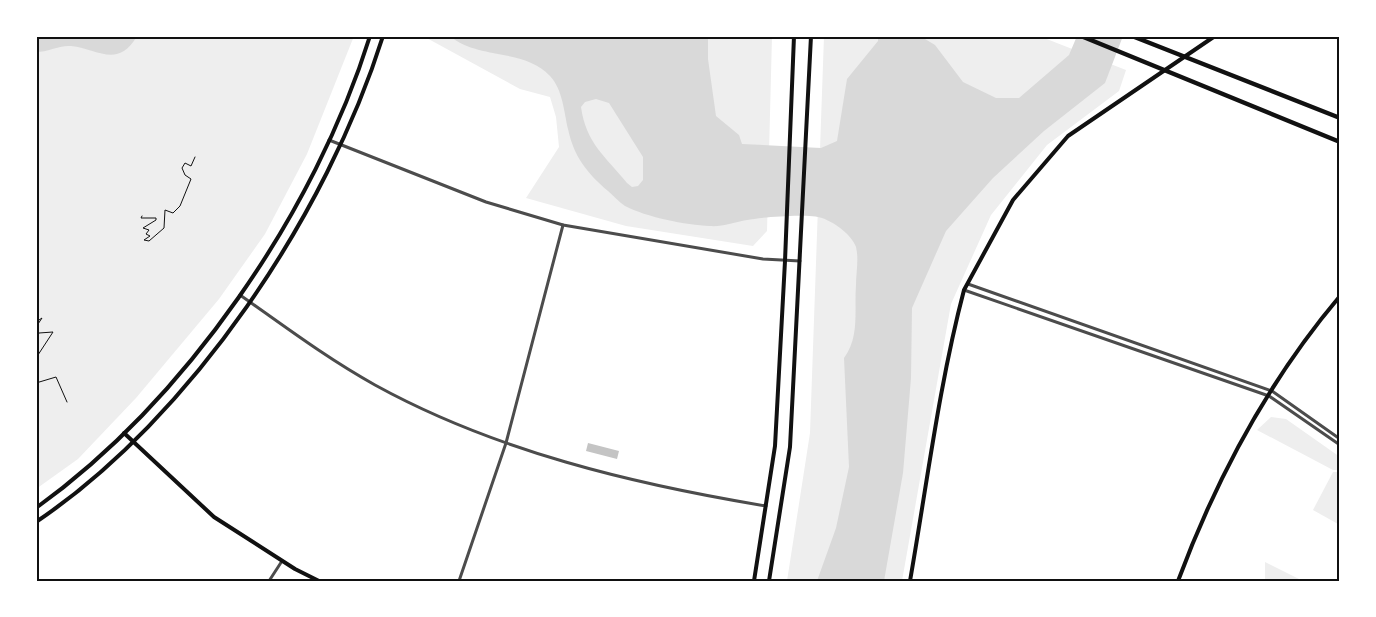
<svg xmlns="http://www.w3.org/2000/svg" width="1376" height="617" font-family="Helvetica,sans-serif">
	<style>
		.green { fill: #eee }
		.water { fill: #d9d9d9; fill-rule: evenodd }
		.building { fill: #c4c4c4 }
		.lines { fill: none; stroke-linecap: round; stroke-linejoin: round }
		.path { stroke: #111; stroke-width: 1 }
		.tertiary { stroke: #4c4c4c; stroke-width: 3 }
		.secondary { stroke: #111; stroke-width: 4 }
		.primary { stroke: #111; stroke-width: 4 }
		.trunk { stroke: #111; stroke-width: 4.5 }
		.neatline { fill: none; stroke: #111; stroke-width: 2 }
	</style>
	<rect width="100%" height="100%" fill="#fff"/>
	<g class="green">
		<path d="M36,36H354L307,154L265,234L219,299L136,398L78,459L36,489Z"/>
		<path d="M423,36H772L767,231L753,246L626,226L526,198L559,147L556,117L550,97L520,89Z"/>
		<path d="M824,36H1039L1126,70L1119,91L1047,145L991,215L951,304L902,581H787L810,433Z"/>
		<path d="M1271,417L1286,419L1340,457V470H1333L1257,430Z"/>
		<path d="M1333,472H1340L1338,524L1313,510Z"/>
		<path d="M1265,562L1303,581H1265Z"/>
	</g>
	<g class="water">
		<path d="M36,36H137C118,69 98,49 71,46C59,45 48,52 36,52Z"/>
		<path d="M450,36H708V59L716,116L739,135L742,144L821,148L837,141L847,79L878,41V36H920L935,45L963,82L996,98H1019L1069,55L1077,36H1123L1105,83L1044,131L993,178L946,231L912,308L911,378L903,473L884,581H817L836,528L849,467L844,358C860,336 854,310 856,285C856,273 859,259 856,247C852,235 834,222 822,218C809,213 762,217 747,220C735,222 722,227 710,226C686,225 646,217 625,206C619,202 614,196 608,191C587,173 574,157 568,129C564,112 563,90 550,76C524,48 478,60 450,36ZM596,99L609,103L643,157V180L638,186L632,187L627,183C605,156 586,143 581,107L585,102Z"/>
	</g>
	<path class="building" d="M588,443L619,451L617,459L586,451Z"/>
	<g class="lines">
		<g class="path">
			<path d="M142,216L141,218H156V220L143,228L149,230L146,234L150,236L144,240L149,241L164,228L165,210L173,213L180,206L191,179L185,175L182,168L185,163L191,166L195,157"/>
			<path d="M36,322L42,318L36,327"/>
			<path d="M36,337L39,333L53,332L36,358"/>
			<path d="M36,383L56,377L67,402"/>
		</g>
		<g class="tertiary">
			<path d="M329,140L486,202L563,225L763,259L800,261"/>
			<path d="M968,284L1272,391L1340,439"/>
			<path d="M964,290L1269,396L1340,445"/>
			<path d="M240,295C284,326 328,359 375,385C495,451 633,484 766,506"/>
			<path d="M269,581L282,561"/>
			<path d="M459,581L506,443L563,225"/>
		</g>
		<g class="secondary">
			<path d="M124,433L214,517L295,569L319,581"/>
			<path d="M910,581C927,484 939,385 964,290L1013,200L1068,136L1215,36"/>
			<path d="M1178,581C1216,479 1269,380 1340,296"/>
		</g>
		<g class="primary">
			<path d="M36,508C186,400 315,212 370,36"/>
			<path d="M36,522C192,417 327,214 383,36"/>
			<path d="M754,581L775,446L785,261L794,36"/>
			<path d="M769,581L790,447L811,36"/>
		</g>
		<g class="trunk">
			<path d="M1081,36L1340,142"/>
			<path d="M1132,36L1340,118"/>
		</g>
	</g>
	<rect width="1376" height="617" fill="none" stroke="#ffffff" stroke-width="75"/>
	<rect x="38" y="38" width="1300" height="542" class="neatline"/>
</svg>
